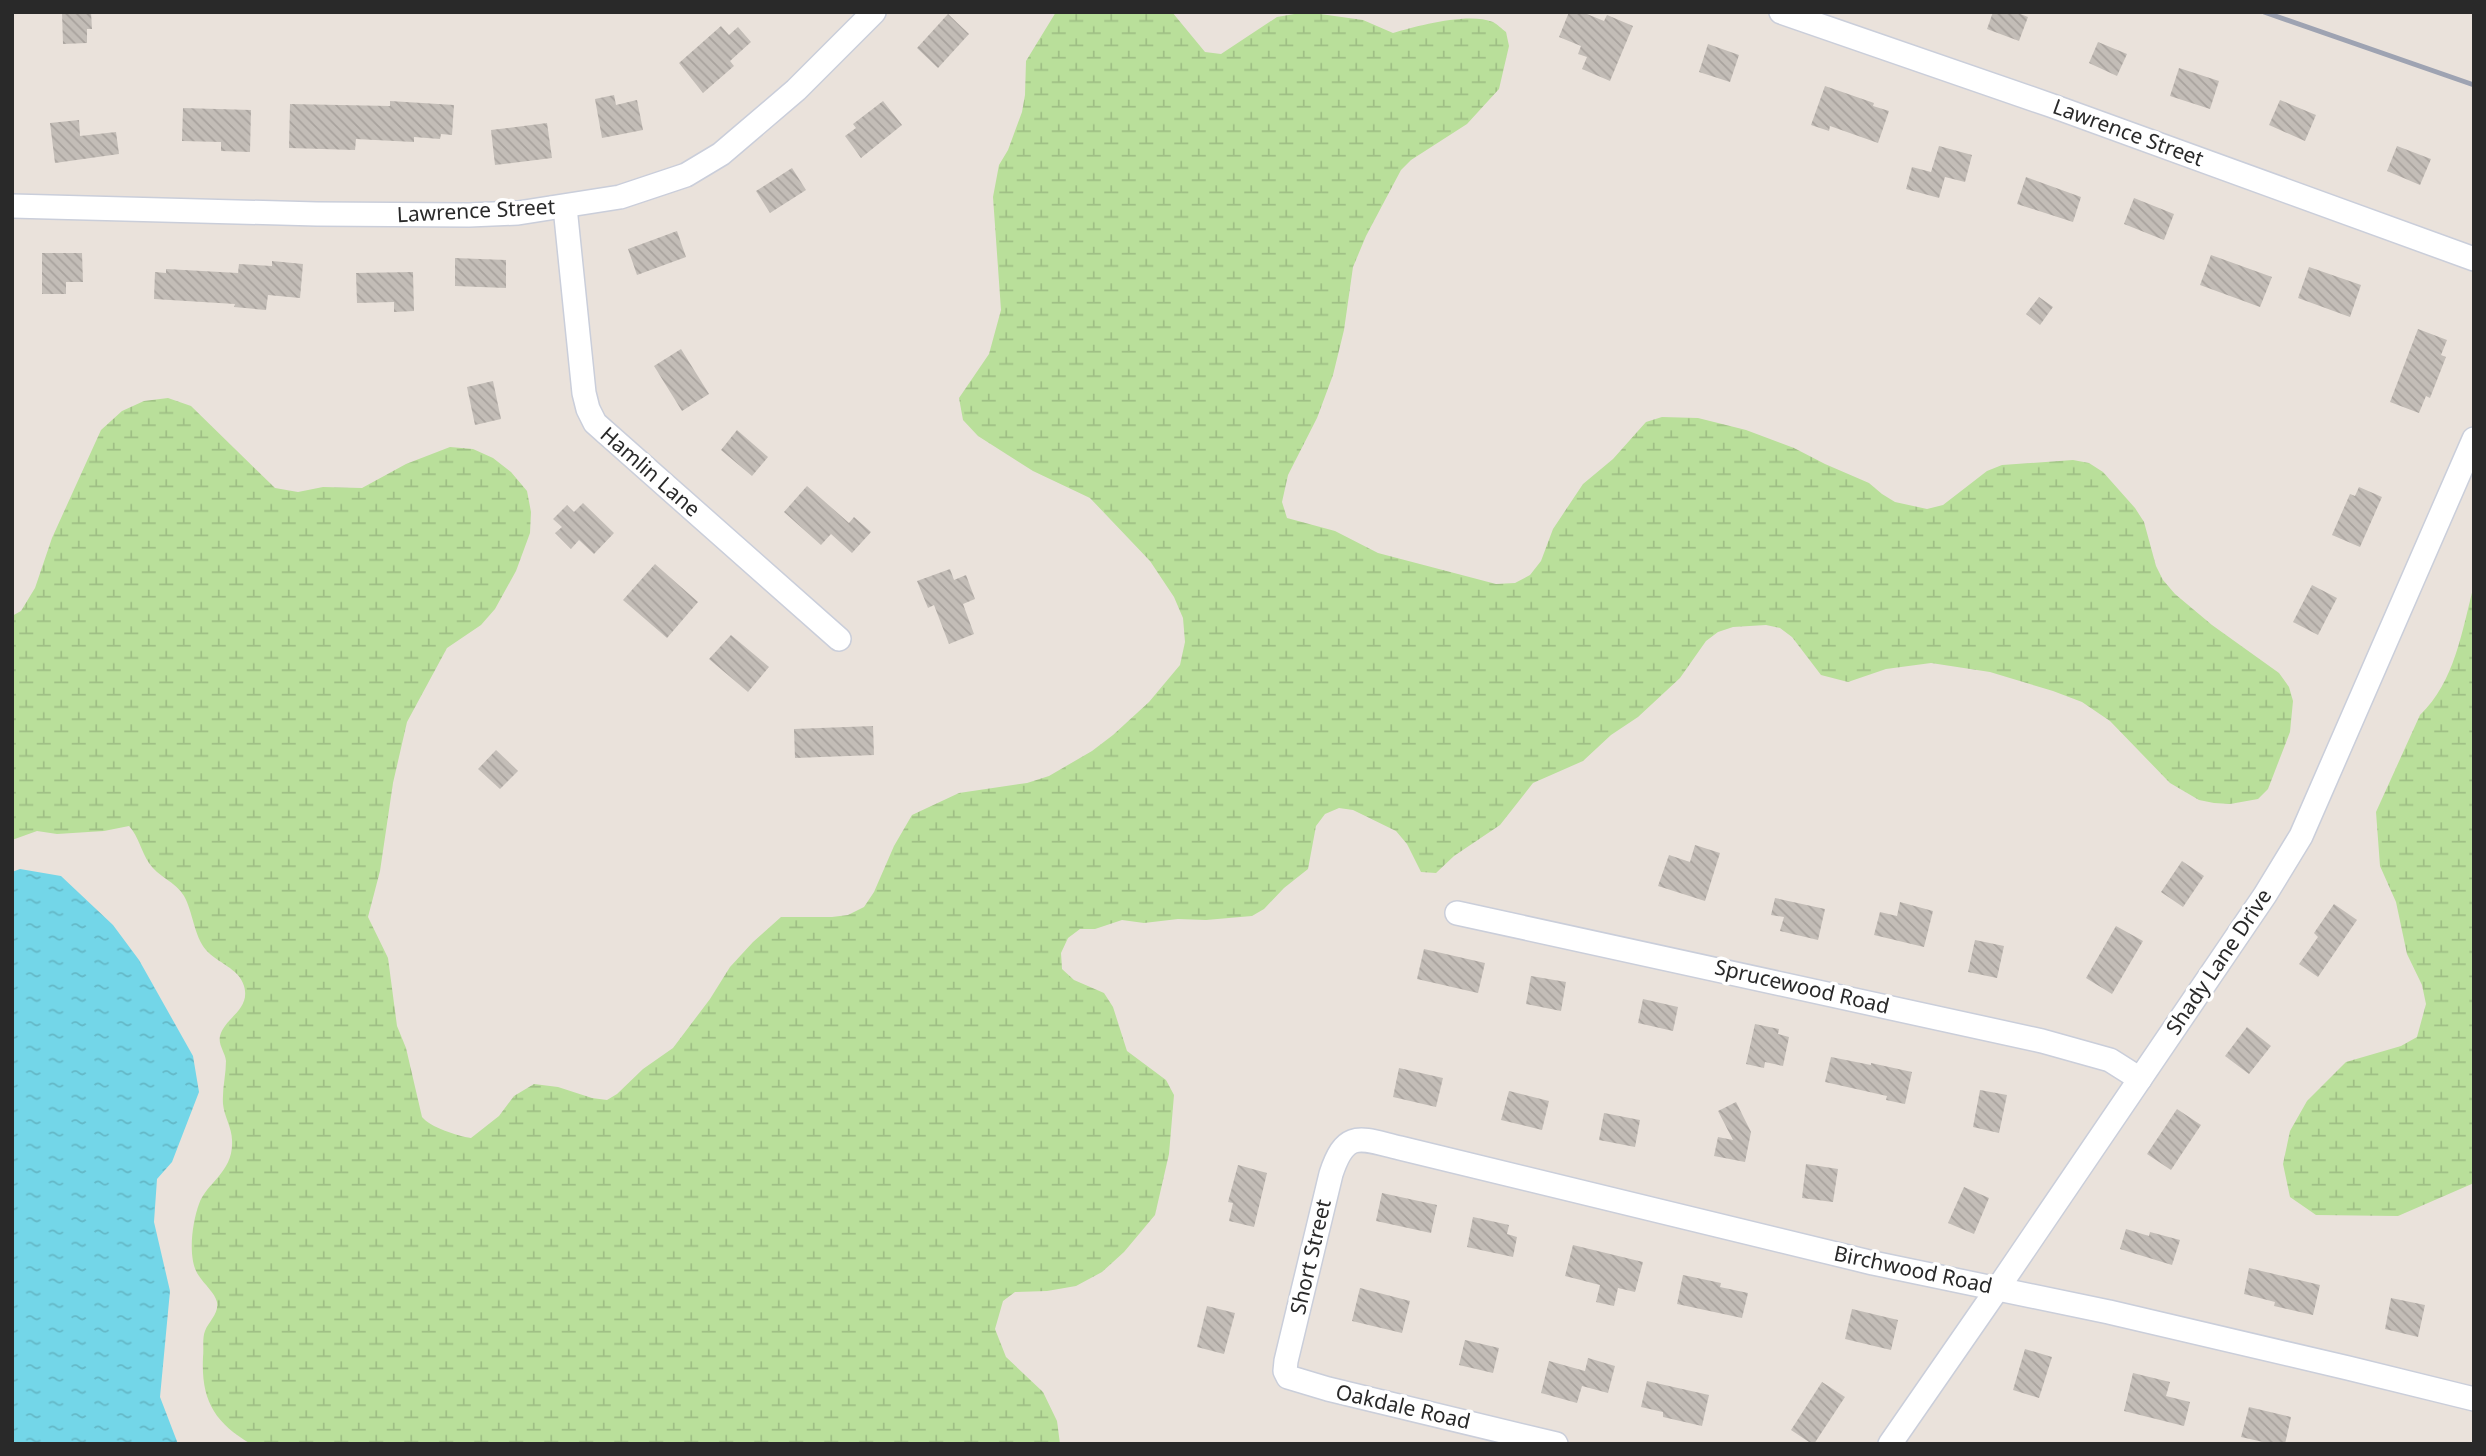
<svg xmlns="http://www.w3.org/2000/svg" width="2486" height="1456" font-family="'Noto Sans',sans-serif">
	<style>
		.wetland { fill: url(#wetland-marsh) }
		.water { fill: url(#water-ripples) }
		.building { fill: url(#building-back-hatch) }
		.lines { fill: none; stroke-linecap: round; stroke-linejoin: round }
		.minor-casing { stroke: #caceda; stroke-width: 26 }
		.minor { stroke: #fff; stroke-width: 23 }
		.rail { stroke: #9ea3b2; stroke-width: 5 }
		.labels { text-anchor: middle; stroke-width: 7; stroke-linejoin: round; paint-order: stroke }
		.street-label { font-size: 21px; fill: #292929; stroke: #fff }
	</style>
	<defs>
		<pattern id="wetland-marsh" width="20" height="14" patternUnits="userSpaceOnUse" patternTransform="scale(1.75)"><rect width="20" height="14" fill="#b9df9a"/><path d="M1 5h8M5 5V1M11 12h8M15 12V8" fill="none" stroke="#9fbf85"/></pattern>
		<pattern id="water-ripples" width="26" height="14" patternUnits="userSpaceOnUse" patternTransform="scale(1.75)"><rect width="26" height="14" fill="#73d6e8"/><path d="M2 4q2-2 4 0t4 0M15 11q2-2 4 0t4 0" fill="none" stroke="#64b8c7"/></pattern>
		<pattern id="building-back-hatch" width="6" height="6" patternUnits="userSpaceOnUse" patternTransform="scale(1.75)"><rect width="6" height="6" fill="#c3bdb7"/><path d="M-1 5l2 2M0 0l6 6M5-1l2 2" fill="none" stroke="#a8a29d"/></pattern>
	</defs>
	<rect width="100%" height="100%" fill="#eae2db"/>
	<g class="wetland">
		<path d="M1056,12H1172L1205,52L1221,54L1277,17L1306,12L1363,20L1393,33C1417,26 1468,12 1493,22C1497,24 1502,29 1506,32L1509,46L1499,89L1467,124L1411,160L1401,170L1366,236L1353,267L1344,330L1333,375L1317,418L1288,475L1282,502L1287,518L1335,531L1378,553L1496,584L1515,583L1530,575L1541,561L1553,529L1583,484L1613,459L1646,422L1662,417L1698,418L1746,430L1794,448L1825,464L1869,483L1882,494L1895,502L1927,509L1943,505L1987,471L2002,465L2073,460L2089,463L2103,472L2135,508L2144,522L2156,566L2163,580L2175,594L2212,625L2279,673L2289,687L2293,701L2290,732L2268,789L2258,799L2230,804L2214,803L2199,800L2170,783L2110,721L2082,702L2053,691L1990,672L1931,663L1886,669L1848,682L1821,675L1792,637L1780,628L1766,625L1733,627L1718,632L1706,641L1680,678L1638,717L1611,735L1583,761L1533,783L1500,825L1454,856L1436,873L1421,872L1407,844L1396,831L1353,810L1339,808L1325,814L1316,826L1308,869L1284,888L1264,909L1252,916L1206,920L1178,919L1144,923L1122,920L1095,929H1080L1068,938L1061,953L1062,969L1074,980L1104,993L1113,1007L1127,1051L1166,1080L1174,1095L1169,1154L1155,1215L1124,1252L1102,1272L1076,1286L1047,1291L1015,1292L1003,1301L995,1329L1006,1357L1043,1392L1057,1421L1060,1444H251C214,1422 201,1400 203,1357C204,1349 202,1338 205,1331C209,1321 219,1314 217,1302C215,1293 204,1284 199,1276C187,1260 192,1223 199,1204C207,1182 234,1172 232,1140C232,1128 224,1116 223,1104C222,1089 226,1075 226,1061C225,1052 218,1045 220,1036C225,1017 251,1010 244,986C239,968 217,963 206,950C194,936 193,912 184,896C176,882 157,876 149,863C141,851 139,837 129,826L104,831L57,834L37,831L12,840V616L21,611L35,588L52,538L101,430L122,411L144,401L168,398L191,406L275,488L298,492L323,487L362,488L406,464L450,447L473,449L493,458L511,472L527,491L531,512L530,533L516,571L495,609L481,625L447,648L407,722L393,783L380,871L368,917L388,958L397,1026L406,1048L422,1117C430,1127 457,1136 471,1138L499,1116L514,1096L534,1084L558,1087L592,1098L607,1100L617,1094L643,1069L673,1048L710,999L730,967L753,942L781,917H832L848,915L864,907L874,892L894,846L912,815L959,793L1027,783L1049,776L1092,751L1113,735L1149,702L1180,665L1185,642L1183,618L1174,597L1150,561L1090,498L1033,471L978,436L963,420L959,398L989,354L1001,310L993,197L999,165L1008,150L1022,112L1025,95L1026,61Z"/>
		<path d="M2474,585V1183L2398,1216L2316,1215L2290,1197L2283,1164L2290,1131L2307,1101L2346,1062L2401,1046L2417,1037L2426,1004L2422,985L2407,954L2396,902L2380,866L2376,812L2420,715C2455,682 2462,630 2474,585Z"/>
	</g>
	<path class="water" d="M20,869L61,876L113,925L139,960L193,1056L199,1092L172,1162L157,1179L154,1222L170,1291L160,1397L178,1444H12V872Z"/>
	<g class="building">
		<path d="M62,12H91L92,29H87V43L63,44Z"/>
		<path d="M1569,12H1582L1604,21L1607,15L1633,26L1610,81L1582,69L1587,57L1578,54L1581,46L1559,37Z"/>
		<path d="M1993,12H2015L2028,17L2019,41L1987,29Z"/>
		<path d="M948,14L969,34L938,68L917,48Z"/>
		<path d="M721,26L729,35L738,27L751,42L730,61L734,66L703,93L679,63Z"/>
		<path d="M2098,42L2127,54L2117,76L2089,63Z"/>
		<path d="M1708,44L1739,55L1730,82L1699,72Z"/>
		<path d="M2179,68L2219,81L2210,109L2170,96Z"/>
		<path d="M1825,86L1874,103L1873,106L1889,111L1878,143L1830,126L1829,131L1811,125Z"/>
		<path d="M614,95L616,105L637,100L643,130L602,138L595,99Z"/>
		<path d="M2280,100L2316,115L2305,141L2269,125Z"/>
		<path d="M390,101L454,105L452,135L441,134L440,139L414,137V142L356,139L355,150L289,148L290,104L390,106Z"/>
		<path d="M883,101L902,125L861,158L845,136L856,128L853,124Z"/>
		<path d="M183,108L251,110L250,152L221,151V142L182,141Z"/>
		<path d="M79,120L80,136L116,132L119,154L55,163L50,123Z"/>
		<path d="M547,123L552,158L495,165L491,130Z"/>
		<path d="M1939,146L1972,155L1965,182L1945,177L1939,198L1906,189L1912,167L1931,172Z"/>
		<path d="M2397,146L2431,159L2420,185L2387,171Z"/>
		<path d="M792,168L806,190L770,213L756,191Z"/>
		<path d="M2026,177L2081,197L2073,222L2017,204Z"/>
		<path d="M2134,198L2174,214L2164,240L2124,224Z"/>
		<path d="M677,231L686,257L637,275L628,249Z"/>
		<path d="M42,253H82L83,282H66V294H42Z"/>
		<path d="M2211,255L2272,277L2260,307L2200,285Z"/>
		<path d="M455,258L506,260V288L455,286Z"/>
		<path d="M272,261L303,264L300,298L268,295L266,310L234,307L235,304L154,299L155,272L166,273V269L238,273L239,264L272,266Z"/>
		<path d="M2309,267L2361,285L2350,317L2298,298Z"/>
		<path d="M413,272L414,311L394,312V302L357,303L356,273Z"/>
		<path d="M2039,297L2053,307L2040,325L2026,314Z"/>
		<path d="M2418,329L2447,340L2441,355L2446,357L2430,398L2426,396L2419,413L2390,402Z"/>
		<path d="M681,349L709,394L682,411L654,366Z"/>
		<path d="M493,381L501,419L475,425L467,387Z"/>
		<path d="M737,430L768,457L752,476L721,450Z"/>
		<path d="M807,486L849,523L854,517L871,532L852,553L831,534L821,545L784,512Z"/>
		<path d="M2359,487L2382,497L2360,547L2332,535L2350,494L2355,496Z"/>
		<path d="M583,503L614,533L594,554L579,540L571,549L555,533L562,527L553,519L567,505L574,512Z"/>
		<path d="M655,564L698,602L667,638L623,600Z"/>
		<path d="M950,569L954,580L966,575L975,599L963,604L974,634L949,644L934,605L928,608L917,581Z"/>
		<path d="M2312,585L2337,598L2318,635L2293,622Z"/>
		<path d="M731,635L769,667L748,692L709,659Z"/>
		<path d="M873,726L874,755L795,758L794,729Z"/>
		<path d="M496,750L518,771L500,789L478,769Z"/>
		<path d="M1695,845L1720,853L1705,901L1658,886L1669,855L1690,862Z"/>
		<path d="M2182,861L2204,876L2183,907L2161,892Z"/>
		<path d="M1775,898L1825,909L1818,940L1780,931L1784,917L1771,915Z"/>
		<path d="M1900,902L1933,911L1924,947L1874,935L1880,912L1897,916Z"/>
		<path d="M2334,904L2357,920L2318,977L2299,964L2318,937L2314,933Z"/>
		<path d="M2116,926L2143,941L2112,994L2086,978Z"/>
		<path d="M1975,940L2004,946L1997,978L1968,972Z"/>
		<path d="M1424,949L1485,963L1478,993L1417,979Z"/>
		<path d="M1531,976L1566,982L1561,1011L1526,1004Z"/>
		<path d="M1643,999L1678,1007L1673,1031L1638,1023Z"/>
		<path d="M1755,1024L1779,1029L1778,1034L1789,1037L1783,1066L1765,1062L1764,1068L1746,1064Z"/>
		<path d="M2247,1027L2271,1046L2249,1074L2225,1056Z"/>
		<path d="M1831,1057L1871,1065V1063L1912,1072L1905,1104L1886,1100L1887,1096L1825,1082Z"/>
		<path d="M1399,1068L1443,1078L1436,1107L1393,1097Z"/>
		<path d="M1980,1090L2007,1095L1999,1133L1973,1127Z"/>
		<path d="M1509,1091L1549,1101L1542,1130L1501,1120Z"/>
		<path d="M1736,1102L1751,1132L1745,1162L1714,1156L1718,1137L1733,1140L1718,1111Z"/>
		<path d="M2177,1109L2201,1125L2171,1170L2147,1154Z"/>
		<path d="M1604,1113L1640,1120L1635,1147L1599,1140Z"/>
		<path d="M1806,1164L1838,1169L1833,1202L1802,1198Z"/>
		<path d="M1238,1165L1267,1173L1254,1227L1229,1221L1233,1203L1228,1202Z"/>
		<path d="M1964,1187L1989,1198L1974,1234L1948,1223Z"/>
		<path d="M1382,1193L1437,1205L1431,1233L1376,1221Z"/>
		<path d="M1473,1217L1509,1225L1507,1234L1517,1237L1513,1257L1467,1247Z"/>
		<path d="M2126,1229L2149,1236L2150,1232L2180,1240L2172,1265L2120,1249Z"/>
		<path d="M1573,1245L1643,1262L1635,1292L1618,1288L1614,1306L1596,1302L1600,1285L1565,1276Z"/>
		<path d="M2249,1268L2320,1285L2313,1315L2274,1306L2275,1302L2244,1294Z"/>
		<path d="M1683,1275L1721,1283L1720,1287L1748,1293L1742,1318L1677,1304Z"/>
		<path d="M1360,1288L1410,1301L1402,1333L1352,1321Z"/>
		<path d="M2391,1298L2425,1305L2418,1337L2385,1329Z"/>
		<path d="M1207,1306L1235,1313L1224,1354L1197,1347Z"/>
		<path d="M1852,1309L1898,1320L1891,1350L1845,1339Z"/>
		<path d="M1465,1340L1499,1348L1493,1373L1459,1365Z"/>
		<path d="M2025,1349L2052,1357L2039,1398L2013,1390Z"/>
		<path d="M1588,1358L1615,1366L1608,1393L1582,1386L1577,1403L1541,1393L1549,1361L1585,1371Z"/>
		<path d="M2133,1373L2170,1382L2166,1396L2190,1402L2184,1426L2124,1411Z"/>
		<path d="M1647,1381L1709,1395L1702,1426L1663,1417V1412L1641,1407Z"/>
		<path d="M1822,1382L1845,1397L1814,1444H1812L1791,1430Z"/>
		<path d="M2249,1407L2291,1417L2285,1444H2272L2241,1437Z"/>
	</g>
	<g class="lines">
		<g class="minor-casing">
			<g id="minor">
				<path d="M1781,12L2050,105L2474,259"/>
				<path d="M12,206L317,214L469,215L518,213L620,197L686,175L721,154L796,90L874,12"/>
				<path d="M565,207L584,393L588,409L595,423L839,639"/>
				<path d="M1457,913L2042,1041L2110,1060L2140,1079"/>
				<path d="M1556,1444L1328,1389L1288,1377L1285,1371L1286,1361L1331,1174C1346,1128 1361,1139 1400,1148L1873,1263L2109,1312L2348,1368L2474,1399"/>
				<path d="M1890,1444L1998,1288L2265,895L2301,836L2474,439"/>
			</g>
		</g>
		<use href="#minor" class="minor"/>
		<path class="rail" d="M2264,12L2474,85"/>
	</g>
	<g class="labels">
		<g class="street-label">
			<text transform="translate(2128 133) rotate(20)" y="7">Lawrence Street</text>
			<text transform="translate(476 211) rotate(-3)" y="7">Lawrence Street</text>
			<text transform="translate(650 472) rotate(41)" y="7">Hamlin Lane</text>
			<text transform="translate(2219 962) rotate(-56)" y="7">Shady Lane Drive</text>
			<text transform="translate(1802 987) rotate(13)" y="7">Sprucewood Road</text>
			<text transform="translate(1311 1257) rotate(-77)" y="7">Short Street</text>
			<text transform="translate(1913 1270) rotate(12)" y="7">Birchwood Road</text>
			<text transform="translate(1403 1407) rotate(13)" y="7">Oakdale Road</text>
		</g>
	</g>
	<rect width="2486" height="1456" fill="none" stroke="#292929" stroke-width="28"/>
</svg>
